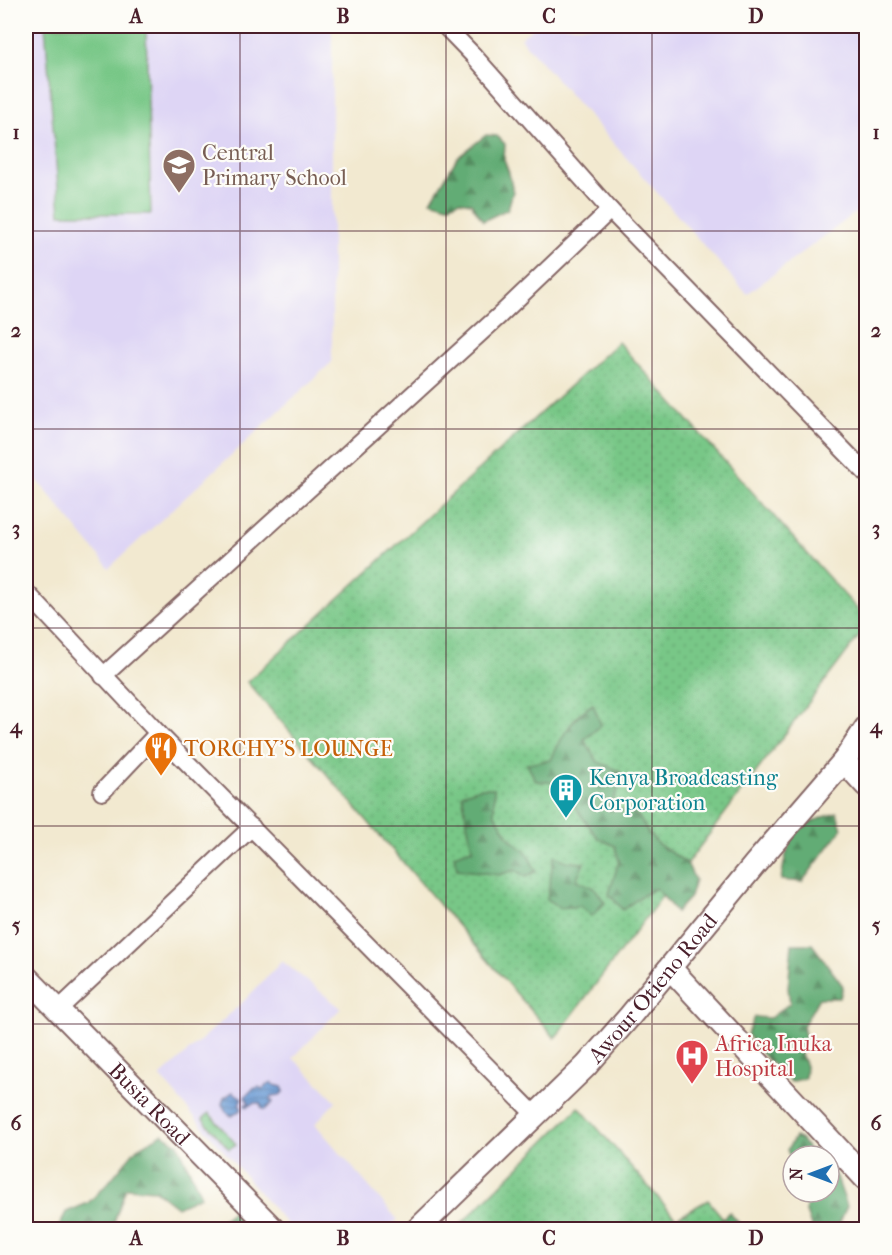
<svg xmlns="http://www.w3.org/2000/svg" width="892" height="1255" font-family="'IM FELL French Canon',serif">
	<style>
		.built { fill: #ded5f5 }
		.grass { fill: url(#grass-dots); stroke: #617359; stroke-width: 1.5 }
		.forest { fill: url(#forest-firs); stroke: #566650; stroke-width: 1.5 }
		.pitch { fill: #78c787; stroke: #617359; stroke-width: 1.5 }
		.water { fill: url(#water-rules); stroke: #5b5e80; stroke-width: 1.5 }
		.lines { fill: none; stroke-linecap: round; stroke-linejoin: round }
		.street-casing { stroke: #856665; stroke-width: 20 }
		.secondary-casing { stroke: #856665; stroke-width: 26 }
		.street { stroke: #fff; stroke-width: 16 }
		.secondary { stroke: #fff; stroke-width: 22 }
		.grid { fill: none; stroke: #4a1f2b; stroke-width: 1.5; stroke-opacity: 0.55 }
		.labels { text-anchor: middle; stroke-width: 4.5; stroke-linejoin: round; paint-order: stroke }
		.education-label { font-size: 22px; fill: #785e54; stroke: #fdfcf7; text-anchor: start }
		.food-label { font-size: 22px; fill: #c56008; stroke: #fdfcf7; text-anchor: start }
		.culture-label { font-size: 22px; fill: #0d838f; stroke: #fdfcf7; text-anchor: start }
		.street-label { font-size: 22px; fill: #4a1f2b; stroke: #fdfcf7 }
		.health-label { font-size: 22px; fill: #be3a42; stroke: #fdfcf7; text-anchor: start }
		.neatline { fill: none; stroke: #4a1f2b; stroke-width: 2 }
		.grid-label { font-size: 20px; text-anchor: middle; font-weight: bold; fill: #4a1f2b }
	</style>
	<defs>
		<pattern id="grass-dots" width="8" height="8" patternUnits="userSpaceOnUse" patternTransform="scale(1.5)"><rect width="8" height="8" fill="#78c787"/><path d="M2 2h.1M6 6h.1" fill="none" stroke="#69aa75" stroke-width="1.8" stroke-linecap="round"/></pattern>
		<pattern id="forest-firs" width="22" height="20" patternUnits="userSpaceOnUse" patternTransform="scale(1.5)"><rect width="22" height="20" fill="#62ac74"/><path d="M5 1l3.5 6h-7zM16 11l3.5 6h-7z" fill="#538b5f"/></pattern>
		<pattern id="water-rules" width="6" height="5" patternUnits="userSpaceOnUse" patternTransform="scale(1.5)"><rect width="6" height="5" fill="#6c9cd5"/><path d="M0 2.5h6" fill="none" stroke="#5b7fad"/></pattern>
	</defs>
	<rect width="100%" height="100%" fill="#fdfcf7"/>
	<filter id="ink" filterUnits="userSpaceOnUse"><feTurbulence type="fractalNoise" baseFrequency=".0167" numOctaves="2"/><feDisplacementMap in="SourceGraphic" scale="12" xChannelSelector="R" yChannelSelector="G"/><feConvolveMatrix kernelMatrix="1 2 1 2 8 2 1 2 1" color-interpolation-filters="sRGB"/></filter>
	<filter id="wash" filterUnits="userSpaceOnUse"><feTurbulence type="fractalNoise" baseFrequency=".008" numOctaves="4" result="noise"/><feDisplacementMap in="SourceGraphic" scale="24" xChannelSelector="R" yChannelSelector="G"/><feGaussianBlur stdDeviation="1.35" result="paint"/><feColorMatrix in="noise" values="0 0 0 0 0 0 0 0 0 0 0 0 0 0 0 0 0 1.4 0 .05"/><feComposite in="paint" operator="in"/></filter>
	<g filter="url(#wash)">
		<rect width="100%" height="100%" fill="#f2e9d0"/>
		<g class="built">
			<path d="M26,26H332V362L109,568L26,466Z"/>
			<path d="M537,26H866V205L747,294L520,38Z"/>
			<path d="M282,961L341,1008L293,1058L336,1101L315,1124L398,1220L384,1229H291L160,1077L242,1003Z"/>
		</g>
		<g class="grass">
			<path d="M618,342L866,619V627L555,1038L247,682Z"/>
			<path d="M579,1107L676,1218L708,1200L732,1229L455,1230Z"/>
		</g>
		<g class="forest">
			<path d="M486,135L497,136L505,144L504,160L509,173L513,192L508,209L483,221L471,203L459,201L448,206L431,201L457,158Z"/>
			<path d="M593,704L601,725L584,740L598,762L620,771L619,787L609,810H628L639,817L647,831L659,845L687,863L695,880L690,897L676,912L656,888L640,897L623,910L609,894L619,861L615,846L598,838L557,783L536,781L527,764L551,760C561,738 572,717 593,704Z"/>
			<path d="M480,788H494V813L511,840L527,853L536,871L526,877L515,870L499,875L457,869L454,855L472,849L462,794Z"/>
			<path d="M837,813L842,829L802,882L781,880C788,837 793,825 837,813Z"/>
			<path d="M554,856L569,862L584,863L576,880L595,888L605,903L592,916L580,906L559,908L547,899Z"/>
			<path d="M792,944H812L843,986L840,998H819L803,1026L806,1042L801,1054L806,1066L805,1078L791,1082L762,1054L747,1034L754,1017L770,1018L790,1003L788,988Z"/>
			<path d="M162,1134L178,1144L201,1196L177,1207L155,1190L126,1188L113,1225L114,1229L57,1230L66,1212L88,1203L108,1183L137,1148Z"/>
			<path d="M795,1137L802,1140L812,1156H793V1163L787,1150Z"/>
			<path d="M829,1167L837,1178L847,1206L840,1222L832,1229H812L806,1212L807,1192H829Z"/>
			<path d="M238,1207L247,1229L214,1230L223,1219Z"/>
			<path d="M729,1212L739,1223V1229H687L720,1221Z"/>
		</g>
		<g class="pitch">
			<path d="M45,26H146L151,214H60Z"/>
			<path d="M209,1113L236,1144L229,1149L203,1119Z"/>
		</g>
		<g class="water">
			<path d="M272,1082L274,1085L282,1087L284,1091L280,1095L271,1096L270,1101H273V1102L265,1110L262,1109L260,1103H253L247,1107L245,1105L249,1103L245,1097L253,1089L259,1087L262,1089Z"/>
			<path d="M233,1092L242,1098L239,1104L242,1109L232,1116L226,1112L222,1104L224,1098Z"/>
		</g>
	</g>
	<g filter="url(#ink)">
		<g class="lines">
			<g class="street-casing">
				<g id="street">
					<path d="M445,26L474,56L610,210L866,473"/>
					<path d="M26,592L158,733L535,1115"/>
					<path d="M103,676L499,316L610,210"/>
					<path d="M102,792L158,733"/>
					<path d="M59,1009L252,827"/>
				</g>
			</g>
			<g class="secondary-casing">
				<g id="secondary">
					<path d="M844,761L866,785"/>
					<path d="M670,968L866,1179"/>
					<path id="s1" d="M26,977L274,1230"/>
					<path id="s2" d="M417,1230L586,1066L630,1016L755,864L844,761L866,728"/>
				</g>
			</g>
			<use href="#street" class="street"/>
			<use href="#secondary" class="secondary"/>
		</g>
	</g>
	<path class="grid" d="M240,26V1230M446,26V1230M652,26V1230M26,231H866M26,429H866M26,628H866M26,826H866M26,1024H866"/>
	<defs>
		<g id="school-pin" transform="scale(1.725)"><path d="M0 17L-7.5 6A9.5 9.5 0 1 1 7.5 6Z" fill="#8d6e63" stroke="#fdfcf7"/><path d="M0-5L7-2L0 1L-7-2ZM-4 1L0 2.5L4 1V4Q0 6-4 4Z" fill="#fff"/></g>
		<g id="restaurant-pin" transform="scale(1.725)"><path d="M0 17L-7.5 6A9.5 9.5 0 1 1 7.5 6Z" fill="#e8710a" stroke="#fdfcf7"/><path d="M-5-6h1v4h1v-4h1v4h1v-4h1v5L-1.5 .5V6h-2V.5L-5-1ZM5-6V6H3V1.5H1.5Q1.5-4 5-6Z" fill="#fff"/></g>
		<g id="building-pin" transform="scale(1.725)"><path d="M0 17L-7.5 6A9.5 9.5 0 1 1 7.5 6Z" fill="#0f9aa8" stroke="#fdfcf7"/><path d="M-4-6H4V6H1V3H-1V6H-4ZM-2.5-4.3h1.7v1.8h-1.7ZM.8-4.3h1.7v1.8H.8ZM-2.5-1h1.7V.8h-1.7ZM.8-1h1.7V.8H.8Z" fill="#fff"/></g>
		<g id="hospital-pin" transform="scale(1.725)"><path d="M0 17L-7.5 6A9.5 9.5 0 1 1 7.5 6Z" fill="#e0444e" stroke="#fdfcf7"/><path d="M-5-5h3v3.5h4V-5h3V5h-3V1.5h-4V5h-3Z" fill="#fff"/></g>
	</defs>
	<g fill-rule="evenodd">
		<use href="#school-pin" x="179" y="165"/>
		<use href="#restaurant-pin" x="161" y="748"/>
		<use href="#building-pin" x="566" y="790"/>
		<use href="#hospital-pin" x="692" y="1056"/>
	</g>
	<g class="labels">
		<g class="education-label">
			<text x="202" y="160">Central<tspan x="202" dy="25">Primary School</tspan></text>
		</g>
		<g class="food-label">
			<text x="184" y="756">TORCHY'S LOUNGE</text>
		</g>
		<g class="culture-label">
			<text x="589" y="785">Kenya Broadcasting<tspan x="589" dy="25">Corporation</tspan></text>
		</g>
		<g class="street-label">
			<text dy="8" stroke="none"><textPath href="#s2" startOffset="338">Awour Otieno Road</textPath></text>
			<text dy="8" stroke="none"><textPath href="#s1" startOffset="177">Busia Road</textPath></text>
		</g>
		<g class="health-label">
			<text x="715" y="1051">Africa Inuka<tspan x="715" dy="25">Hospital</tspan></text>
		</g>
	</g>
	<rect width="892" height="1255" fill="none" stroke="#fdfcf7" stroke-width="66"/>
	<g transform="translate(811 1174) rotate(270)"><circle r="28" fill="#fdfcf7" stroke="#b5a4a5" stroke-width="1.5"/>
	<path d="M0-4.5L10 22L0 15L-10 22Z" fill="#1f6fb2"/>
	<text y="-9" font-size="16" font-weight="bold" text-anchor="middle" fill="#4a1f2b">N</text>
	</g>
	<rect x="33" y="33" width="826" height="1189" class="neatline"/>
	<g class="grid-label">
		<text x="136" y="23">A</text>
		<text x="343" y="23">B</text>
		<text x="549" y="23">C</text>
		<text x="756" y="23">D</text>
		<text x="16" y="139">1</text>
		<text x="876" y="139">1</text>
		<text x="16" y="337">2</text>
		<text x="876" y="337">2</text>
		<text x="16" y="535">3</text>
		<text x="876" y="535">3</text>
		<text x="16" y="733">4</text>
		<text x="876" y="733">4</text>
		<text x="16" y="932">5</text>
		<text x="876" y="932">5</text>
		<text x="16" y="1130">6</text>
		<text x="876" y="1130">6</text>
		<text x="136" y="1245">A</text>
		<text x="343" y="1245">B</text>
		<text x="549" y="1245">C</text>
		<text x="756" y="1245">D</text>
	</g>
</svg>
